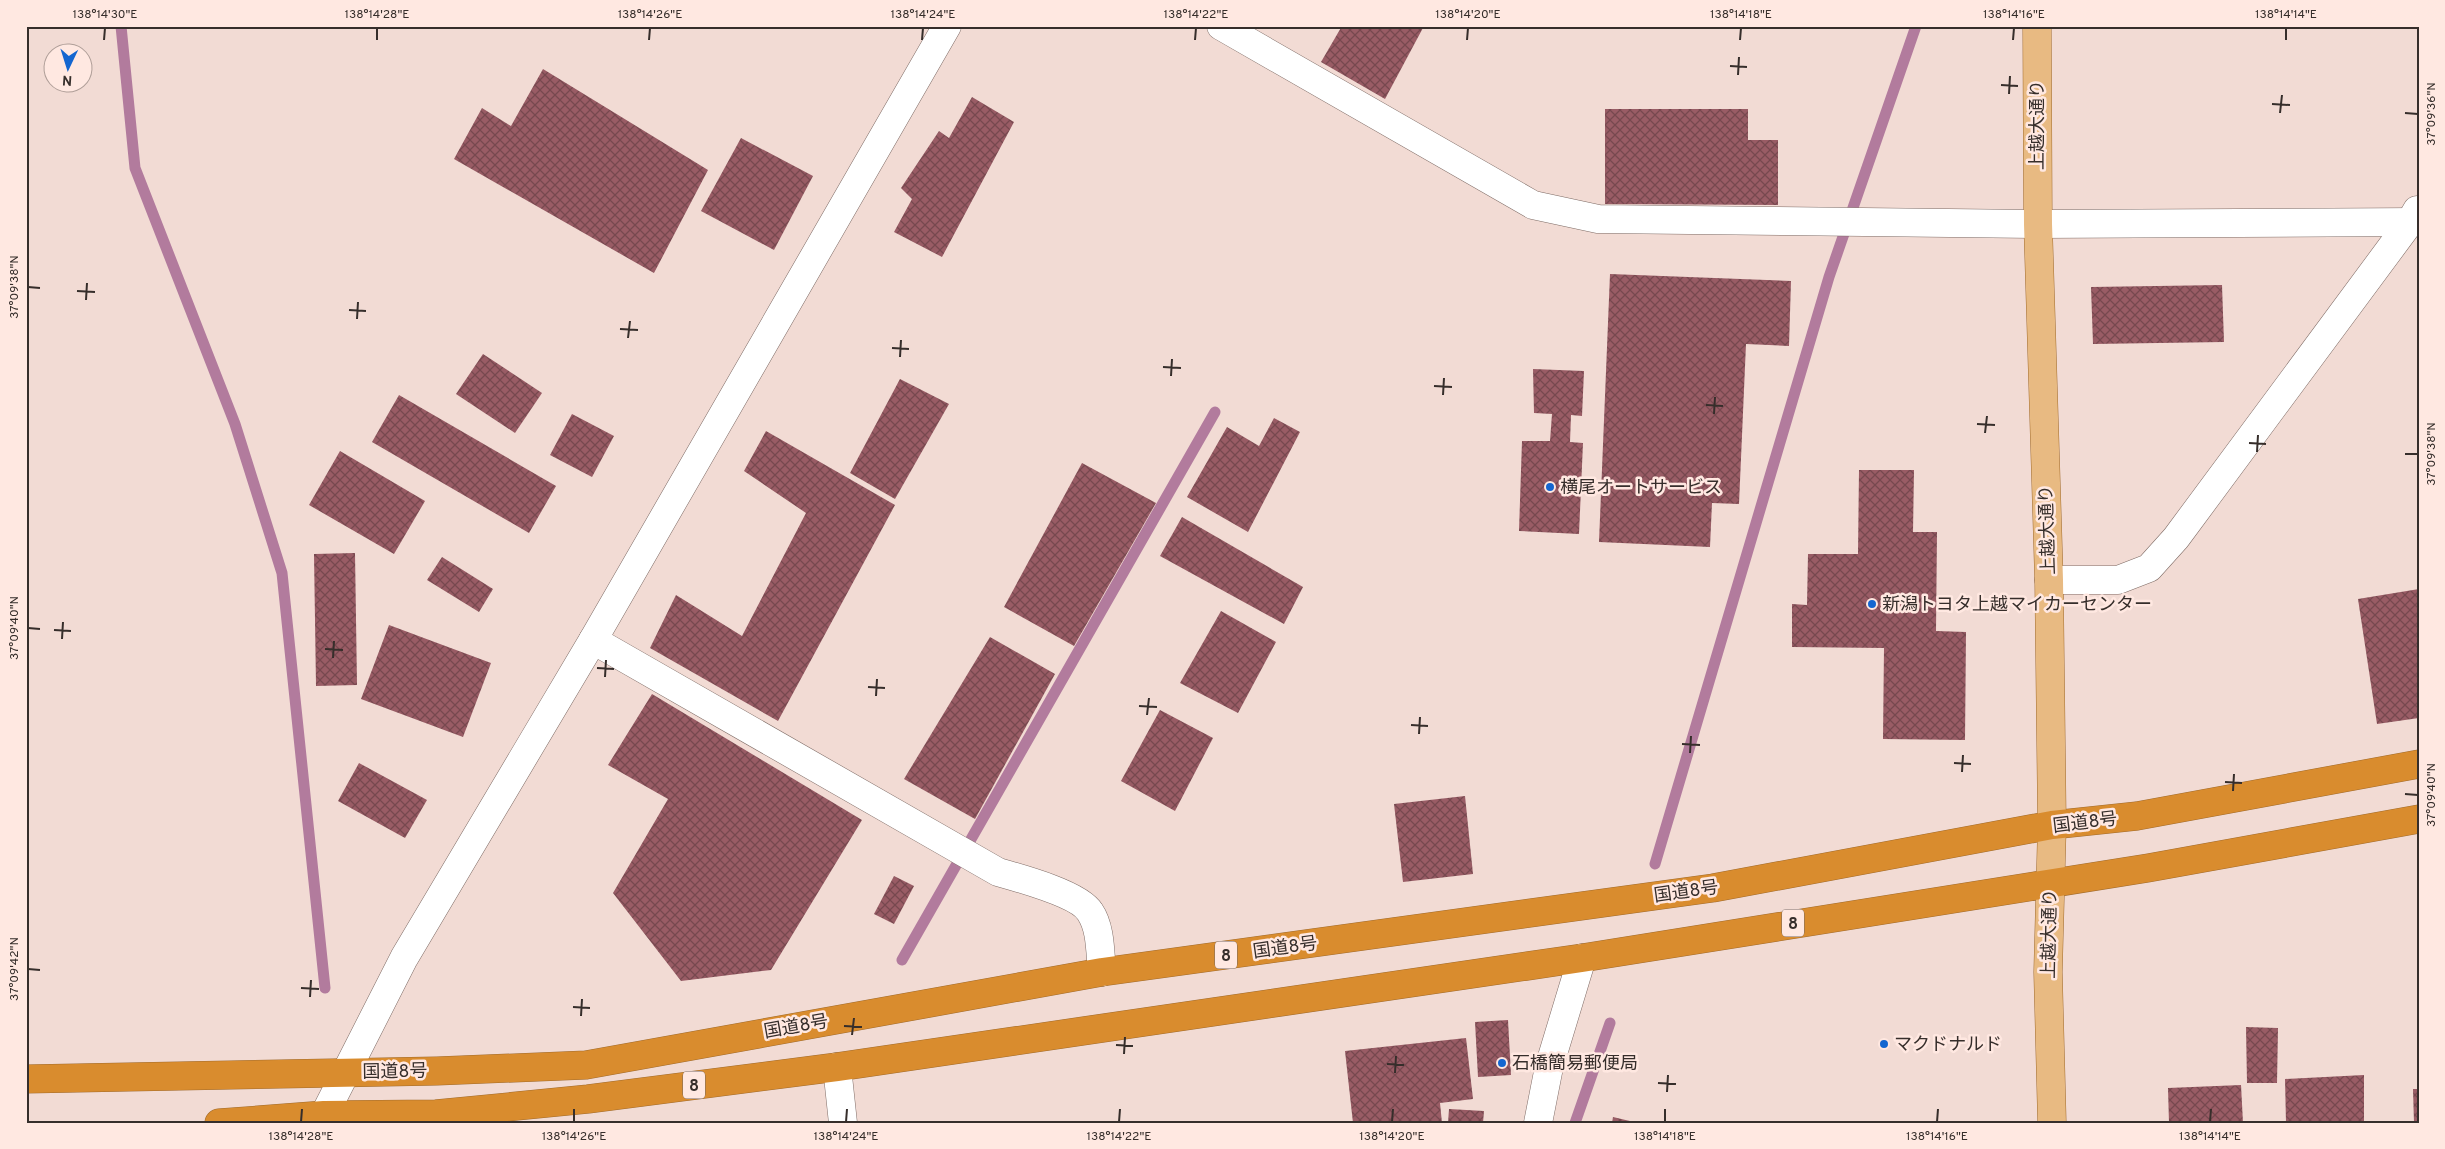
<svg xmlns="http://www.w3.org/2000/svg" width="2445" height="1149" font-family="Overpass,'Noto Sans JP',sans-serif">
	<style>
		.lines { fill: none; stroke-linecap: round; stroke-linejoin: round }
		.stream { stroke: #b27b9d; stroke-width: 11 }
		.building { fill: url(#building-cross-hatch) }
		.minor-casing { stroke: #7e6b65; stroke-width: 29 }
		.major-casing { stroke: #a06b2d; stroke-width: 29 }
		.highway-casing { stroke: #a06b2d; stroke-width: 29 }
		.minor { stroke: #fff; stroke-width: 28 }
		.major { stroke: #e8ba82; stroke-width: 28 }
		.highway { stroke: #d98c2e; stroke-width: 28 }
		.ticks { fill: none; stroke: #362e2b; stroke-width: 2 }
		.poi-dot { fill: #1466d0; stroke: #ffe8e1; stroke-width: 2 }
		.labels { text-anchor: middle; stroke-width: 5; stroke-linejoin: round; paint-order: stroke }
		.shield { fill: #ffe8e1; stroke: #726662; stroke-width: 1 }
		.shield-label { font-size: 16px; font-weight: bold; fill: #362e2b }
		.street-label { font-size: 18px; fill: #362e2b; stroke: #ffe8e1 }
		.poi-label { font-size: 18px; fill: #362e2b; stroke: #ffe8e1; text-anchor: start }
		.neatline { fill: none; stroke: #362e2b; stroke-width: 2 }
		.ticks-label { font-size: 12px; text-anchor: middle; fill: #362e2b }
	</style>
	<defs>
		<pattern id="building-cross-hatch" width="8" height="8" patternUnits="userSpaceOnUse" patternTransform="scale(1.25)"><rect width="8" height="8" fill="#995c65"/><path d="M0 0l8 8M0 8l8-8" fill="none" stroke="#77484f"/></pattern>
	</defs>
	<rect width="100%" height="100%" fill="#f2dbd4"/>
	<g class="lines">
		<g class="stream">
			<path d="M121,26L135,168L235,424L282,573L325,988"/>
			<path d="M1655,864L1829,277L1916,26"/>
			<path d="M902,960L1215,412"/>
			<path d="M1575,1123L1610,1023"/>
		</g>
	</g>
	<g class="building">
		<path d="M1342,26H1424L1385,99L1321,62Z"/>
		<path d="M543,69L708,170L654,273L454,159L482,108L511,126Z"/>
		<path d="M972,97L1014,122L942,257L894,232L912,199L901,188L939,131L949,138Z"/>
		<path d="M1605,109H1748V140H1778V205L1605,204Z"/>
		<path d="M741,138L813,176L774,250L701,211Z"/>
		<path d="M1610,274L1791,281L1789,346L1746,344L1739,504L1712,503L1710,547L1599,542Z"/>
		<path d="M2222,285L2224,342L2093,344L2091,287Z"/>
		<path d="M483,354L542,393L515,433L456,394Z"/>
		<path d="M1533,369L1584,371L1582,416L1571,415L1570,442L1583,443L1579,534L1519,531L1522,441H1550L1552,414L1534,413Z"/>
		<path d="M900,379L949,404L895,499L850,473Z"/>
		<path d="M399,395L556,486L529,533L372,442Z"/>
		<path d="M572,414L614,436L592,477L550,455Z"/>
		<path d="M1274,418L1300,432L1248,532L1187,497L1227,427L1259,446Z"/>
		<path d="M766,431L895,505L778,721L650,648L676,595L742,636L806,513L744,471Z"/>
		<path d="M340,451L425,501L394,554L309,505Z"/>
		<path d="M1082,463L1156,503L1074,646L1004,607Z"/>
		<path d="M1859,470H1914L1913,532H1937L1936,631L1966,632L1965,740L1883,739L1884,648L1792,647V604L1807,605L1808,554H1858Z"/>
		<path d="M1182,517L1303,587L1284,624L1160,556Z"/>
		<path d="M355,553L357,685L316,686L314,554Z"/>
		<path d="M442,557L493,589L479,612L427,580Z"/>
		<path d="M2419,589V718L2377,724L2358,599Z"/>
		<path d="M1221,611L1276,642L1238,713L1180,683Z"/>
		<path d="M389,625L491,663L463,737L361,699Z"/>
		<path d="M990,637L1055,674L975,819L904,779Z"/>
		<path d="M652,694L862,820L771,970L681,981L613,893L668,799L608,765Z"/>
		<path d="M1160,710L1213,738L1175,811L1121,781Z"/>
		<path d="M359,763L427,800L405,838L338,801Z"/>
		<path d="M1465,796L1473,874L1403,882L1394,804Z"/>
		<path d="M894,876L914,886L894,924L874,914Z"/>
		<path d="M1508,1020L1511,1075L1478,1077L1475,1022Z"/>
		<path d="M2246,1027L2278,1028L2277,1083H2247Z"/>
		<path d="M1466,1038L1473,1099L1440,1103L1442,1123H1353L1345,1051Z"/>
		<path d="M2364,1075V1123H2286L2285,1079Z"/>
		<path d="M2241,1085L2243,1123H2169L2168,1088Z"/>
		<path d="M2413,1089H2419V1123H2414Z"/>
		<path d="M1449,1109L1484,1111L1483,1123H1448Z"/>
		<path d="M1613,1117L1634,1122V1123H1612Z"/>
	</g>
	<g class="lines">
		<g class="minor-casing">
			<g id="minor">
				<path d="M1221,26L1533,205L1598,219L2038,224L2419,222"/>
				<path d="M2049,580H2118L2149,568L2176,538L2410,222L2417,210"/>
				<path d="M593,640L998,872C1019,878 1079,894 1090,912C1101,928 1100,953 1102,972"/>
				<path d="M837,1067L843,1123"/>
				<path d="M320,1123L404,958L593,640L947,26"/>
				<path d="M1538,1123L1549,1067L1582,958"/>
			</g>
		</g>
		<g class="major-casing">
			<path id="major" d="M2037,26L2038,224L2049,580L2052,825L2048,972L2052,1123"/>
		</g>
		<g class="highway-casing">
			<g id="highway">
				<path d="M26,1079L437,1071L586,1065L1102,972L1713,888L2052,825L2137,816L2419,764"/>
				<path d="M219,1123L324,1115L436,1114L588,1099L837,1067L1582,958L2148,868L2419,819"/>
			</g>
		</g>
		<use href="#minor" class="minor"/>
		<use href="#major" class="major"/>
		<use href="#highway" class="highway"/>
	</g>
	<path class="ticks" d="M104,40L105,28M377,40V28M649,40L650,28M922,40L923,28M1195,40L1196,28M1467,40L1468,28M1740,40L1741,28M2013,40L2014,28M2286,40V28M1730,66L1747,67M1738,75L1739,57M2001,85L2018,86M2009,94L2010,76M2272,104L2290,105M2280,113L2282,95M2405,113L2418,114M28,287L40,288M77,291L95,292M86,300L87,283M349,310L366,311M357,319L358,302M620,329L638,330M628,338L630,321M892,348L909,349M900,357L901,340M1163,367L1181,368M1171,376L1172,359M1434,386L1452,387M1443,395L1444,378M1706,405L1723,406M1714,414L1715,397M1977,424L1995,425M1985,433L1987,416M2249,443L2266,444M2257,452L2258,435M2405,454H2418M28,628L40,629M54,630L71,631M62,639L63,622M325,649L343,650M333,658L334,641M597,668L614,669M605,677L606,660M868,687L885,688M876,696L877,679M1139,706L1157,707M1147,715L1149,698M1411,725L1428,726M1419,734L1420,717M1682,744L1700,745M1690,753L1691,736M1954,763L1971,764M1962,772L1963,755M2225,782L2242,783M2233,791L2234,774M2405,794L2418,795M28,969L40,970M301,988L319,989M310,997L311,980M573,1007L590,1008M581,1016L582,999M844,1026L862,1027M852,1035L854,1018M1116,1045L1133,1046M1124,1054L1125,1037M1387,1064L1404,1065M1395,1073L1396,1056M1658,1083L1676,1084M1667,1092L1668,1075M301,1122L302,1109M574,1122V1109M846,1122L847,1109M1119,1122L1120,1109M1392,1122L1393,1109M1665,1122V1109M1937,1122L1938,1109M2210,1122L2211,1109"/>
	<g class="poi-dot">
		<circle cx="1550" cy="487" r="5"/>
		<circle cx="1872" cy="604" r="5"/>
		<circle cx="1884" cy="1044" r="5"/>
		<circle cx="1502" cy="1063" r="5"/>
	</g>
	<g class="labels">
		<g class="shield">
			<rect x="1782" y="909.5" width="22" height="27" rx="4"/>
			<rect x="1215" y="941.5" width="22" height="27" rx="4"/>
			<rect x="683" y="1071.5" width="22" height="27" rx="4"/>
		</g>
		<g class="shield-label">
			<text x="1793" y="929">8</text>
			<text x="1226" y="961">8</text>
			<text x="694" y="1091">8</text>
		</g>
		<g class="street-label">
			<text transform="translate(2037 125) rotate(-90)" y="6">上越大通り</text>
			<text transform="translate(2047 530) rotate(-92)" y="6">上越大通り</text>
			<text transform="translate(2085 822) rotate(-7)" y="6">国道8号</text>
			<text transform="translate(1686 891) rotate(-8)" y="6">国道8号</text>
			<text transform="translate(2049 934) rotate(-89)" y="6">上越大通り</text>
			<text transform="translate(1285 947) rotate(-8)" y="6">国道8号</text>
			<text transform="translate(796 1026) rotate(-10)" y="6">国道8号</text>
			<text transform="translate(395 1071) rotate(-1)" y="6">国道8号</text>
		</g>
		<g class="poi-label">
			<text x="1560" y="493">横尾オートサービス</text>
			<text x="1882" y="610">新潟トヨタ上越マイカーセンター</text>
			<text x="1894" y="1050">マクドナルド</text>
			<text x="1512" y="1069">石橋簡易郵便局</text>
		</g>
	</g>
	<rect width="2445" height="1149" fill="none" stroke="#ffe8e1" stroke-width="55"/>
	<g transform="translate(68 68) rotate(184)"><circle r="24" fill="#ffe8e1" stroke="#af9e98"/>
	<path d="M0-4L9 19L0 12L-9 19Z" fill="#1466d0"/>
	<text y="-8" font-size="14" font-weight="bold" text-anchor="middle" fill="#362e2b">N</text>
	</g>
	<rect x="28" y="28" width="2390" height="1094" class="neatline"/>
	<g class="ticks-label">
		<text x="105" y="18">138°14'30"E</text>
		<text x="377" y="18">138°14'28"E</text>
		<text x="650" y="18">138°14'26"E</text>
		<text x="923" y="18">138°14'24"E</text>
		<text x="1196" y="18">138°14'22"E</text>
		<text x="1468" y="18">138°14'20"E</text>
		<text x="1741" y="18">138°14'18"E</text>
		<text x="2014" y="18">138°14'16"E</text>
		<text x="2286" y="18">138°14'14"E</text>
		<text transform="translate(2431 114) rotate(-90)" y="4">37°09'36"N</text>
		<text transform="translate(14 287) rotate(-90)" y="4">37°09'38"N</text>
		<text transform="translate(2431 454) rotate(-90)" y="4">37°09'38"N</text>
		<text transform="translate(14 628) rotate(-90)" y="4">37°09'40"N</text>
		<text transform="translate(2431 795) rotate(-90)" y="4">37°09'40"N</text>
		<text transform="translate(14 969) rotate(-90)" y="4">37°09'42"N</text>
		<text x="301" y="1140">138°14'28"E</text>
		<text x="574" y="1140">138°14'26"E</text>
		<text x="846" y="1140">138°14'24"E</text>
		<text x="1119" y="1140">138°14'22"E</text>
		<text x="1392" y="1140">138°14'20"E</text>
		<text x="1665" y="1140">138°14'18"E</text>
		<text x="1937" y="1140">138°14'16"E</text>
		<text x="2210" y="1140">138°14'14"E</text>
	</g>
</svg>
